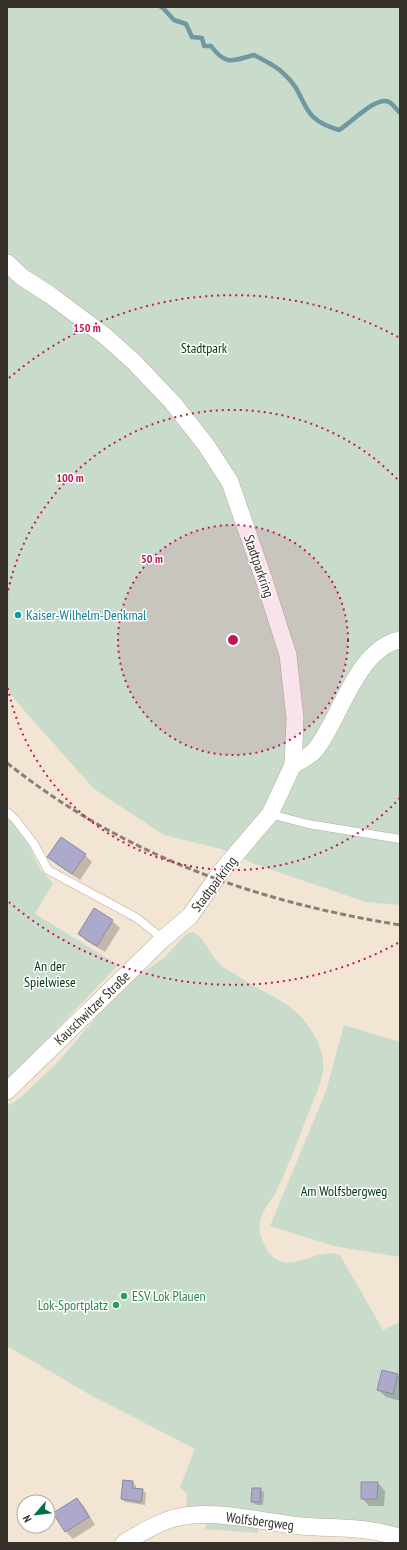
<svg xmlns="http://www.w3.org/2000/svg" width="407" height="1550" font-family="'PT Sans Narrow',sans-serif">
	<style>
		.green { fill: #c9dccc }
		.shadow { fill: #0003 }
		.lines { fill: none; stroke-linecap: round; stroke-linejoin: round }
		.stream { stroke: #6f98a2; stroke-width: 4.5 }
		.building { fill: #aca9cb; stroke: #8c8a9d }
		.lane-casing { stroke: #b9ac9b; stroke-width: 9 }
		.street-casing { stroke: #b9ac9b; stroke-width: 18 }
		.lane { stroke: #fff; stroke-width: 8 }
		.street { stroke: #fff; stroke-width: 17 }
		.rail { stroke: #898074; stroke-width: 3; stroke-dasharray: 6 3; stroke-linecap: butt }
		.ring { fill: none; stroke: #c2185b; stroke-width: 2; stroke-dasharray: 2 4 }
		.culture-dot { fill: #0f9aa8; stroke: #fff; stroke-width: 1.5 }
		.leisure-dot { fill: #2e9e5b; stroke: #fff; stroke-width: 1.5 }
		.labels { text-anchor: middle; stroke-width: 3; stroke-linejoin: round; paint-order: stroke }
		.park-label { font-size: 14px; fill: #013514; stroke: #fff }
		.street-label { font-size: 14px; fill: #353029; stroke: #fff }
		.culture-label { font-size: 14px; fill: #0d838f; stroke: #fff; text-anchor: start }
		.leisure-label { font-size: 14px; fill: #27864d; stroke: #fff; text-anchor: start }
		.centre { fill: #c2185b; stroke: #fff; stroke-width: 2 }
		.ring-label { font-size: 12px; text-anchor: middle; font-weight: bold; fill: #c2185b; stroke: #fff; stroke-width: 3; stroke-linejoin: round; paint-order: stroke }
	</style>
	<rect width="100%" height="100%" fill="#f3e5d3"/>
	<g class="green">
		<path d="M7,7H400V905L366,902L260,866L221,849L164,835L94,789L15,700L7,689Z"/>
		<path d="M7,817L25,837L40,869L53,883L35,914L118,965L7,1081Z"/>
		<path d="M193,932C206,939 208,952 218,962C222,967 229,971 235,974C256,990 286,999 303,1019C314,1033 326,1052 323,1071C321,1085 313,1101 308,1114C298,1140 288,1167 276,1192C271,1201 262,1211 260,1221C257,1232 265,1250 273,1257C292,1274 318,1246 340,1255L383,1330L400,1322V1533L186,1512L187,1494L180,1487L195,1449L87,1393L7,1346V1106L20,1098L57,1063L121,988L165,957L186,934Z"/>
		<path d="M344,1025L400,1042V1257L334,1246L270,1226L326,1091Z"/>
		<path d="M207,1523L255,1526L258,1529V1533L205,1529Z"/>
	</g>
	<g class="shadow">
		<path d="M85,855L92,862L80,880L56,864L49,857Z"/>
		<path d="M112,921L120,928L105,952L86,941L79,933Z"/>
		<path d="M397,1375L400,1378V1401L386,1397L378,1390Z"/>
		<path d="M133,1482L136,1486V1489L142,1490L146,1493L145,1505L125,1502L122,1499Z"/>
		<path d="M378,1483L385,1491L384,1506H369L362,1498Z"/>
		<path d="M260,1489L264,1493L263,1505H256L252,1501Z"/>
		<path d="M77,1499L84,1506L95,1525L73,1539L65,1531Z"/>
	</g>
	<g class="lines">
		<path class="stream" d="M161,7L163,8L174,20L186,24L192,37L202,38L204,46H211C226,66 232,61 254,55C263,60 275,65 283,73C310,96 296,118 339,130C351,123 377,95 389,102C393,104 397,110 400,113"/>
	</g>
	<g class="building">
		<path d="M61,837L86,854L72,874L47,857Z"/>
		<path d="M94,908L113,920L97,946L78,934Z"/>
		<path d="M382,1370L398,1374L393,1394L377,1390Z"/>
		<path d="M123,1480L133,1481L132,1488L143,1489L141,1502L121,1499Z"/>
		<path d="M361,1482H378L377,1499H361Z"/>
		<path d="M252,1488H261L260,1502H251Z"/>
		<path d="M77,1498L89,1517L65,1532L53,1513Z"/>
	</g>
	<g class="lines">
		<g class="lane-casing">
			<g id="lane">
				<path d="M7,812L15,819L34,844L48,870L137,918L163,939"/>
				<path d="M270,814L308,824L400,839"/>
			</g>
		</g>
		<g class="street-casing">
			<g id="street">
				<path d="M7,263L22,277L50,295L105,336L134,362L173,403L206,445L230,482L263,577L288,655L295,718L293,765L270,814L220,873L190,916L163,939L7,1091"/>
				<path d="M293,765C300,761 311,756 316,749C340,719 357,648 400,640"/>
				<path d="M124,1543C141,1533 160,1521 179,1517C215,1509 264,1522 301,1526C333,1529 370,1526 400,1538"/>
			</g>
		</g>
		<use href="#lane" class="lane"/>
		<use href="#street" class="street"/>
		<path class="rail" d="M7,763C125,856 253,901 400,925"/>
	</g>
	<circle cx="233" cy="640" r="115" fill="#c2185b" fill-opacity=".12"/>
	<g class="ring">
		<circle cx="233" cy="640" r="115"/>
		<path d="M400 798A230 230 0 0 1 7 684M7 596A230 230 0 0 1 400 482"/>
		<path d="M398 943A345 345 0 0 1 9 902M9 378A345 345 0 0 1 398 337"/>
	</g>
	<circle class="culture-dot" cx="18" cy="615" r="4"/>
	<g class="leisure-dot">
		<circle cx="124" cy="1296" r="4"/>
		<circle cx="116" cy="1305" r="4"/>
	</g>
	<g class="labels">
		<g class="park-label">
			<text x="204" y="353">Stadtpark</text>
			<text x="50" y="971">An der<tspan x="50" dy="16">Spielwiese</tspan></text>
			<text x="344" y="1196">Am Wolfsbergweg</text>
		</g>
		<g class="street-label">
			<text transform="translate(259 566) rotate(71)" y="5">Stadtparkring</text>
			<text transform="translate(214 884) rotate(-53)" y="5">Stadtparkring</text>
			<text transform="translate(92 1008) rotate(-44)" y="5">Kauschwitzer Straße</text>
			<text transform="translate(260 1521) rotate(7)" y="5">Wolfsbergweg</text>
		</g>
		<g class="culture-label">
			<text x="26" y="620">Kaiser-Wilhelm-Denkmal</text>
		</g>
		<g class="leisure-label">
			<text x="132" y="1301">ESV Lok Plauen</text>
			<text x="108" y="1310" text-anchor="end">Lok-Sportplatz</text>
		</g>
	</g>
	<circle cx="233" cy="640" r="6" class="centre"/>
	<g class="ring-label">
		<text x="87" y="332">150 m</text>
		<text x="70" y="482">100 m</text>
		<text x="152" y="563">50 m</text>
	</g>
	<rect width="407" height="1550" fill="none" stroke="#353029" stroke-width="16"/>
	<g transform="translate(36 1514) rotate(242)"><circle r="19" fill="#ffffff" stroke="#aeaca9"/>
	<path d="M0-3L7 15L0 10L-7 15Z" fill="#026f48"/>
	<text y="-6" font-size="11" font-weight="bold" text-anchor="middle" fill="#353029">N</text>
	</g>
</svg>
